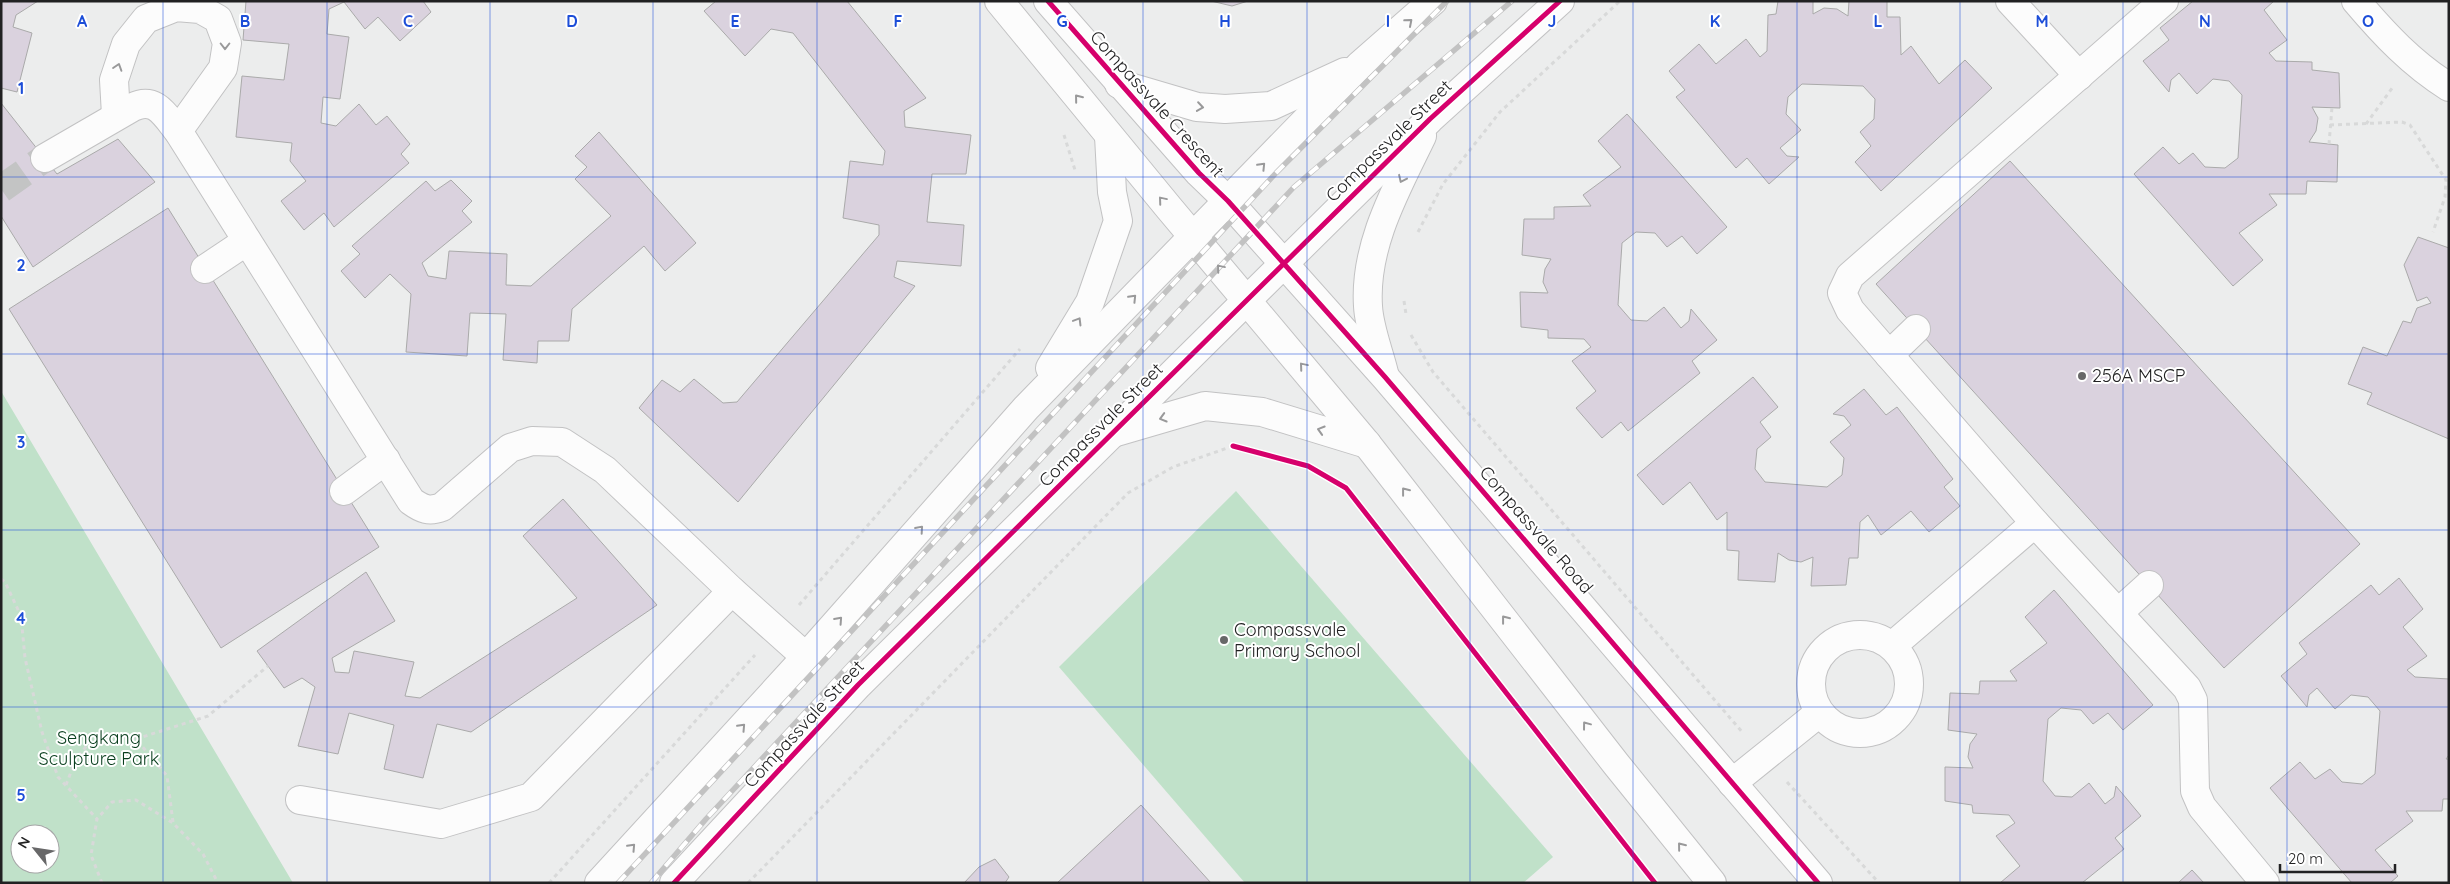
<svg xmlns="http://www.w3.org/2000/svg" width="2450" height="884" font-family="Quicksand,sans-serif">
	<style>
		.green { fill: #c0e1c9; fill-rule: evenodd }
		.building { fill: #dad2de; stroke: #aaa }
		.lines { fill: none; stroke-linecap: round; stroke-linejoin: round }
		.minor-tunnel { stroke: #c3c4c4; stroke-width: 28; stroke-dasharray: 28 14; stroke-linecap: butt }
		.minor-casing { stroke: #c2c2c3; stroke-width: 30 }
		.path { stroke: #d8d9d9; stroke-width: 3; stroke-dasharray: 4 4; stroke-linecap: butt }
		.minor { stroke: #fcfcfc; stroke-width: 28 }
		.rail-casing { stroke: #c2c2c2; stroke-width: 5.5 }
		.rail { stroke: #fff; stroke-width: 4; stroke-dasharray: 11; stroke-linecap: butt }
		.cycleway-casing { stroke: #fff; stroke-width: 8 }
		.cycleway { stroke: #d6006c; stroke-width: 5 }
		.oneway { stroke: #99999a }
		.grid { fill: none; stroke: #1d4ed8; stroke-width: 1; stroke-opacity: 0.55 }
		.poi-dot { fill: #686869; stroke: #fff; stroke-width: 2 }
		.labels { text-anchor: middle; stroke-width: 4; stroke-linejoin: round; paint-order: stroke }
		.street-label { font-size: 18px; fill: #212122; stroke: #fff }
		.poi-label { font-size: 18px; fill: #212122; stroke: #fff; text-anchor: start }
		.park-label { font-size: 18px; fill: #083e1d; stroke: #fff }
		.grid-label { font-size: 16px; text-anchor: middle; font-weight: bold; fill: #1d4ed8; stroke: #fff; stroke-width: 4; stroke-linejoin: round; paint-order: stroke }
	</style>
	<rect width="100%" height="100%" fill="#eceded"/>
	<g class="green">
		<path d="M1,391L293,883H1ZM20,834H50V864H20Z"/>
		<path d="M1236,491L1553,857L1523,883H1245L1059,667Z"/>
	</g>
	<g class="building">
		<path d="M1,1H38L16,15L13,27L32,33L17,92L1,88Z"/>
		<path d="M246,1H423L431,12L400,41L378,17L365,29L344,2L329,9L327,34L349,37L340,99L323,97L321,123L336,126L359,104L376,125L387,116L410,144L401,154L409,163L334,227L324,213L304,230L281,201L306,181L290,161L292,143L236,137L242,76L284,80L289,44L243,40Z"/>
		<path d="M716,1H847L926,98L904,111L905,127L971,135L966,174H932L927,222L964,225L961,266L897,261L894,277L915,286L738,502L639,408L662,380L680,392L694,379L723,403L737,402L879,235V225L843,218L850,161L883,165L885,151L793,33L771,29L745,56L704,11Z"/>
		<path d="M1211,1H1248L1232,6Z"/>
		<path d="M1778,1H1813V14L1824,8L1837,9L1848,16L1849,1H1887V17H1900L1901,55L1911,46L1939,84L1965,60L1992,88L1881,191L1855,162L1871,146L1860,132L1874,119L1875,99L1863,86L1802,84L1788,97L1786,114L1801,130L1780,148L1787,156L1799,157L1769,184L1747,158L1736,168L1676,97L1685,90L1669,71L1699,44L1716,64L1746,39L1760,57L1767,51L1768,15L1776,14Z"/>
		<path d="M2193,1H2274L2264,10L2287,40L2269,53L2276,61L2312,62V70L2339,73L2340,108L2312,107L2318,118L2316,131L2309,142L2338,145L2337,182L2307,181L2306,194H2269L2277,205L2239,233L2263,260L2233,286L2134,174L2163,147L2179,164L2193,153L2205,167L2225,168L2238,158L2242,95L2229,81L2213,79L2197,94L2179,73L2171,80L2169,92L2143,61L2169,40L2160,28Z"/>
		<path d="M1,103L57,174L118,139L155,182L33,267L1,216Z"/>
		<path d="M1627,114L1727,227L1697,254L1682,236L1667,247L1655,233L1636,232L1622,243L1618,305L1631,320L1647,321L1664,307L1681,328L1689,321L1691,309L1717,340L1692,361L1700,373L1628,431L1621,422L1602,438L1576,408L1596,391L1572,361L1591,347L1584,339L1548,338V330L1521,327L1520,292L1548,293L1543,282L1545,269L1551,259L1522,255L1524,219H1554V207L1591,206L1583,195L1621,167L1598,141Z"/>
		<path d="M599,132L696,243L665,271L644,246L572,309L569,341H538L537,363L503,360L506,314L470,313L467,356L406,352L411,294L390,274L365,298L341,271L360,254L352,246L426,181L435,191L451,180L472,201L462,211L472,222L422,263L428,276L446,279L449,251L507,254L506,285L531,286L611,216L575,179L587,167L575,156Z"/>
		<path d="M2010,161L2360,544L2224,668L1876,284Z"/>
		<path d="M168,208L379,547L221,648L9,309Z"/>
		<path d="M2418,237L2449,248V439L2367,404L2372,393L2348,384L2363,347L2387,356L2403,321L2411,323L2417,308L2431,303L2427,297L2417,301L2404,265Z"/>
		<path d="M1753,377L1778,407L1760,422L1771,437L1757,449L1755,469L1765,482L1827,487L1842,475L1844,458L1830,442L1851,425L1844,416L1833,414L1864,389L1886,415L1897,407L1953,479L1944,487L1960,506L1929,532L1911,511L1881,535L1868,515L1860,522L1858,558H1849L1846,585L1811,586L1813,557L1801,562L1789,560L1778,553L1775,582L1738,580L1739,551L1727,550V512L1717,520L1690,482L1663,505L1637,475Z"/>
		<path d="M563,499L657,605L471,732L437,724L423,778L384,769L394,725L349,713L338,754L298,746L315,687L302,678L284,688L257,651L366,572L395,621L332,658L335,672L349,673L354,651L414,662L405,696L420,698L577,598L523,536Z"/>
		<path d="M2399,578L2423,609L2403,627L2427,656L2407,670L2415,677L2449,679V755L2446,759H2449V799H2443L2442,811H2406L2413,821L2375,850L2398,876L2390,883H2352L2270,788L2300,762L2315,779L2330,769L2342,782L2362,784L2375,774L2380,711L2368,697L2351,695L2335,709L2317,688L2309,695L2307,707L2281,676L2307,654L2299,643L2371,585L2379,595Z"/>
		<path d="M2054,590L2153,705L2123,730L2108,713L2093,724L2081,710L2061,708L2048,719L2043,781L2055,796L2072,797L2089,783L2105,804L2114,797L2116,786L2141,816L2115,838L2124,849L2082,883H2000L2020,866L1996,836L2015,823L2009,815L1973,813L1972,805L1945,801V767L1973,768L1968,757L1970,744L1977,734L1948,730L1950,693L1979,694L1980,681H2017L2010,671L2047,643L2025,617Z"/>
		<path d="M1141,805L1211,883H1057Z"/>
		<path d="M995,859L1009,877L1005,883H964L979,867Z"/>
		<path d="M2192,870L2204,883H2178Z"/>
	</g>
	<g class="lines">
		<path class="minor-tunnel" d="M1,189L45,158"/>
		<g class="minor-casing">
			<g id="minor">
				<path d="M999,1L1169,208L1367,444L1616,764L1712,883"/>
				<path d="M1048,1L1199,173L1228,201L1385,377L1818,883"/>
				<path d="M2010,1L2079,76"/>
				<path d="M2164,1L1850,276L1842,293L1850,310L2035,523L2187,688L2193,700L2195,791L2202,807L2265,883"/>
				<path d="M2356,1C2384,34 2412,64 2449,87"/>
				<path d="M1119,84L1197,107L1225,109L1271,106L1345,72"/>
				<path d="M116,115L114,80L126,44L146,19L176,7L200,9L218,19L227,43L223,68L178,131"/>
				<path d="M45,158L133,107C155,96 165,115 178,131L411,501C422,509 429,512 442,507L510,448L532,441L562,442L605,470L732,591L806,657"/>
				<path d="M205,269L247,241"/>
				<path d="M1889,355L1916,329"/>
				<path d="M1050,368L1090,302L1118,221L1112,192L1109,136"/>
				<path d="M1384,373C1379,352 1369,328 1368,306C1364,245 1397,188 1422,136"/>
				<path d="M1116,432L1205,406L1262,412L1367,444"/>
				<path d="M344,491L386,460"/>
				<path d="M2118,613L2149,585"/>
				<circle cx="1860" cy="684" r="49"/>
				<path d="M1892,646L2035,523"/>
				<path d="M1732,783L1819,713"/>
				<path d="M300,800L441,824L531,797L732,591"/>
				<path d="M599,883L806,657L1026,408L1360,65L1433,1"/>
				<path d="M674,883L858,685L1430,119L1560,1"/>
			</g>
		</g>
		<g class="path">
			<path d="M2366,124L2393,87"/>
			<path d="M2330,125L2402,122L2410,125L2446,180L2445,197L2433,232"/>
			<path d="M1064,135L1075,170"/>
			<path d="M2329,144L2332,107"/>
			<path d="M1418,232L1443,184L1500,112L1620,1"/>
			<path d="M1404,301L1406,314"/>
			<path d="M1411,335L1433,372L1743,733"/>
			<path d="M1,579L5,582L21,616L25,658L42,732L58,777L97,819"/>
			<path d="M799,605L1020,349"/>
			<path d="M136,739L208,716L268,666"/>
			<path d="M1787,782L1879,883"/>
			<path d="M66,785L76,759L98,732L136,739L167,776L173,822"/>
			<path d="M102,883L91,855L97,819L112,802L136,800L173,823L203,854L218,883"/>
			<path d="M549,883L755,655"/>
			<path d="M748,883L1128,493L1173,467L1233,446"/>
		</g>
		<use href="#minor" class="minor"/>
		<g class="rail-casing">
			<g id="rail">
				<path d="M618,883L1276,173L1447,1"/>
				<path d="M651,883L706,819L1294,187L1512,1"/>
			</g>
		</g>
		<use href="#rail" class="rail"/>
		<g class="cycleway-casing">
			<g id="cycleway">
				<path d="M1048,1L1199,173L1228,201L1385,377L1818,883"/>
				<path d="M1233,446L1308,466L1346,488L1655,883"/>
				<path d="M674,883L858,685L1430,119L1560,1"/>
			</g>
		</g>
		<use href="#cycleway" class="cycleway"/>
	</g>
	<defs><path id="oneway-chevron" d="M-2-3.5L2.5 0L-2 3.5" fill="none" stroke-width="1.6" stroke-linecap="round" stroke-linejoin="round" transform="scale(1.25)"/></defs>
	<g class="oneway">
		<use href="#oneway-chevron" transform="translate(1409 22) rotate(-41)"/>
		<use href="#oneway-chevron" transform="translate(225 46) rotate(90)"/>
		<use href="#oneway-chevron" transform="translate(118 67) rotate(-72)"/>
		<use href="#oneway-chevron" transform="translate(1078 98) rotate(-129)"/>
		<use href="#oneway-chevron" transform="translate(1200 107) rotate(8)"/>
		<use href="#oneway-chevron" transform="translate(1262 166) rotate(-46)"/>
		<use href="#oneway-chevron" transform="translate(1402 179) rotate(115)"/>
		<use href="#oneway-chevron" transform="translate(1162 200) rotate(-130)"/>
		<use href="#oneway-chevron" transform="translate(1220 268) rotate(-130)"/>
		<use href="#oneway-chevron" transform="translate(1133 298) rotate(-46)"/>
		<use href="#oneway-chevron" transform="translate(1078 321) rotate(-59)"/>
		<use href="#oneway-chevron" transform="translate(1303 366) rotate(-130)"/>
		<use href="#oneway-chevron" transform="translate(1163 418) rotate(164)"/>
		<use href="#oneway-chevron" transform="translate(1321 430) rotate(-163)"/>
		<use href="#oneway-chevron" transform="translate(1405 491) rotate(-128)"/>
		<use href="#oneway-chevron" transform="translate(920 529) rotate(-49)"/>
		<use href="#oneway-chevron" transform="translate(1505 619) rotate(-128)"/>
		<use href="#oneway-chevron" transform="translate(839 620) rotate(-48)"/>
		<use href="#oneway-chevron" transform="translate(1586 725) rotate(-127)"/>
		<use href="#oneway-chevron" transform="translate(742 727) rotate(-47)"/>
		<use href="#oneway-chevron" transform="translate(1681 846) rotate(-129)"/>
		<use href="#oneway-chevron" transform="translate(632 847) rotate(-47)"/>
	</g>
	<path class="grid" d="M163,1V883M327,1V883M490,1V883M653,1V883M817,1V883M980,1V883M1143,1V883M1307,1V883M1470,1V883M1633,1V883M1797,1V883M1960,1V883M2123,1V883M2287,1V883M1,177H2449M1,354H2449M1,530H2449M1,707H2449"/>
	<g class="poi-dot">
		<circle cx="2082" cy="376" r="5"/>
		<circle cx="1224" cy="640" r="5"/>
	</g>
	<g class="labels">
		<g class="street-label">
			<text transform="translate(1157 104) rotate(48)" y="6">Compassvale Crescent</text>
			<text transform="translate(1389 141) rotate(-44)" y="6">Compassvale Street</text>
			<text transform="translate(1101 425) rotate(-45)" y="6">Compassvale Street</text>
			<text transform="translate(1536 530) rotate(49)" y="6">Compassvale Road</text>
			<text transform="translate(804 724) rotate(-47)" y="6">Compassvale Street</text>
		</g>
		<g class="poi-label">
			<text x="2092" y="382">256A MSCP</text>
			<text x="1234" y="636">Compassvale<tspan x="1234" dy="21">Primary School</tspan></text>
		</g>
		<g class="park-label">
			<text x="99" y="744">Sengkang<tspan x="99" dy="21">Sculpture Park</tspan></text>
		</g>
	</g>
	<g class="grid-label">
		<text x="82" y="27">A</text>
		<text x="245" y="27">B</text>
		<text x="408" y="27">C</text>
		<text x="572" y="27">D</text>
		<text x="735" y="27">E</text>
		<text x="898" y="27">F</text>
		<text x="1062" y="27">G</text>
		<text x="1225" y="27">H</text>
		<text x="1388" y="27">I</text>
		<text x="1552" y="27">J</text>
		<text x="1715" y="27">K</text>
		<text x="1878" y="27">L</text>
		<text x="2042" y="27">M</text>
		<text x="2205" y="27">N</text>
		<text x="2368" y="27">O</text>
		<text x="21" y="94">1</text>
		<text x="21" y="271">2</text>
		<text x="21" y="448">3</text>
		<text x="21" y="624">4</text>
		<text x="21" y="801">5</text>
	</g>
	<rect width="2450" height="884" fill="none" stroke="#212122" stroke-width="5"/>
	<g transform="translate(35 849) rotate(300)"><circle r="24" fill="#ffffff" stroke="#a6a6a7"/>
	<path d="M0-4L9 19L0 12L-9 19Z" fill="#686869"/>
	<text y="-8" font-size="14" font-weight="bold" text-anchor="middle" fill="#212122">N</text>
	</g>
	<path d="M2280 864v8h115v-8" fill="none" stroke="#212122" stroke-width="2.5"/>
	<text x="2288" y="864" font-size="15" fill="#212122" stroke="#ffffff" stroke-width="4" paint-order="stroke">20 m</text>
</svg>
